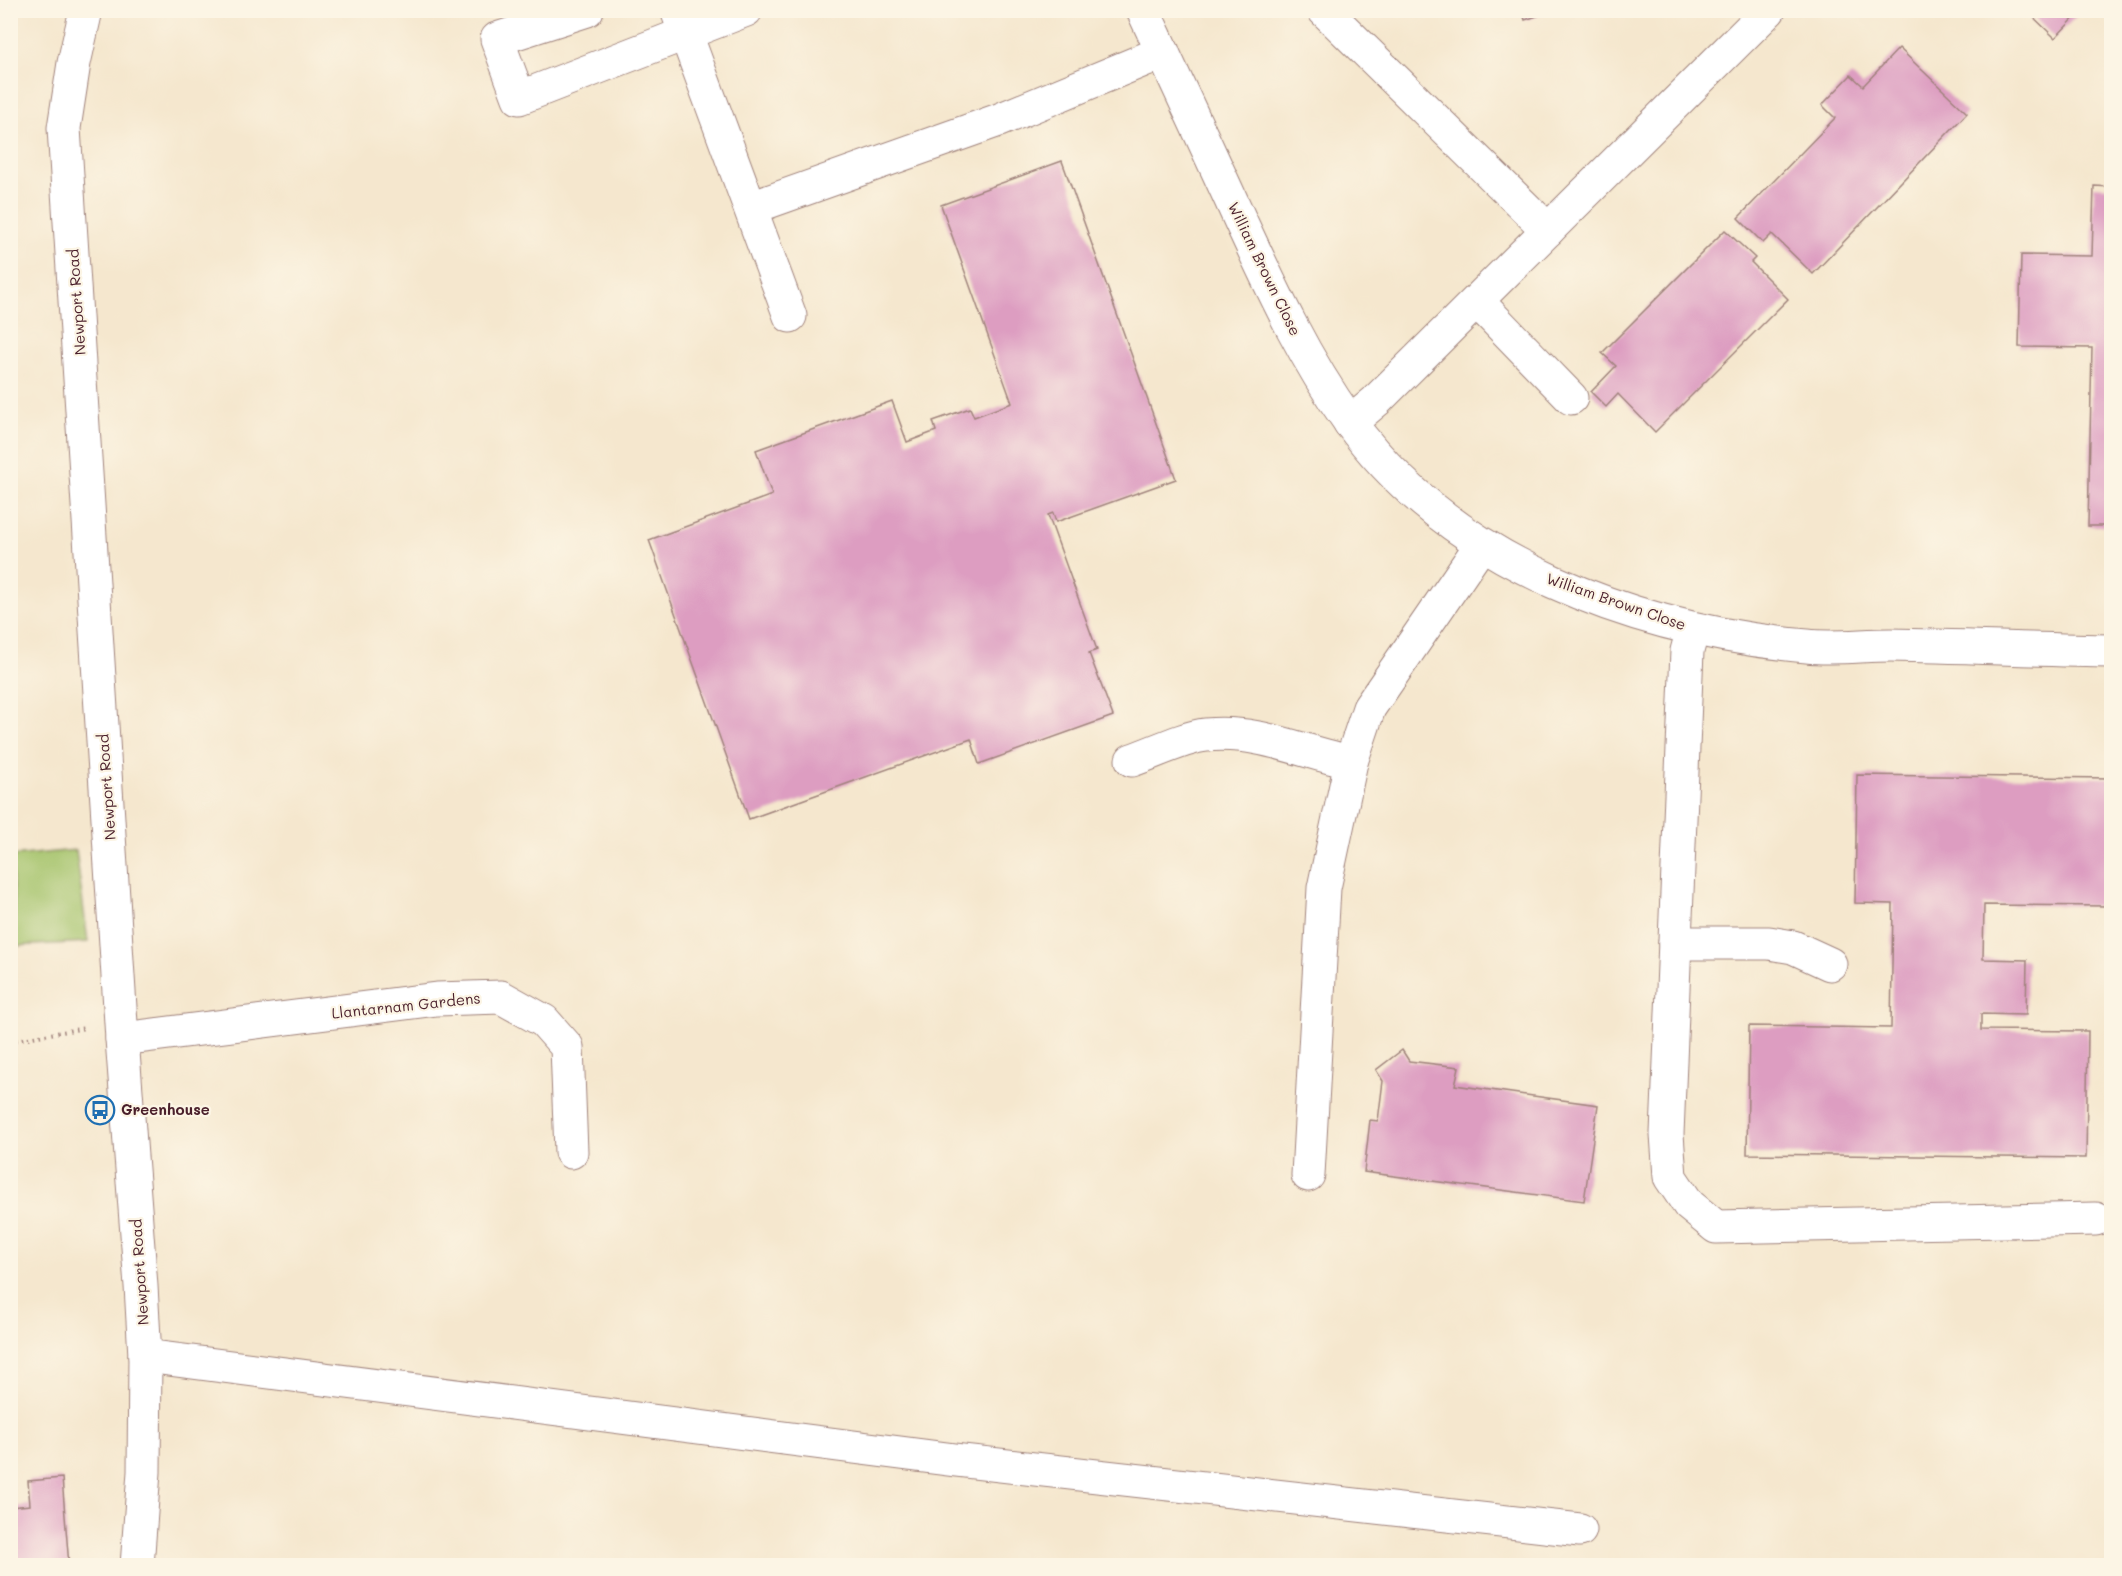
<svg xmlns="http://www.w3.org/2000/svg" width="2122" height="1576" font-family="Mali,sans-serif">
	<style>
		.green { fill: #a4c36a; stroke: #77714a; stroke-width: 1.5 }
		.building { fill: #dd9dc1 }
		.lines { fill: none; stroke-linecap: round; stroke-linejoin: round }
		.minor-casing { stroke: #a0837c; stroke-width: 35 }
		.path { stroke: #a0837c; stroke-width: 4; stroke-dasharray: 1.5 4.5; stroke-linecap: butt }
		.minor { stroke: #fff; stroke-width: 33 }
		.labels { text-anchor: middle; stroke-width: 4.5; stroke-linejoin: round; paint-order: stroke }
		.street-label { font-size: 15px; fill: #4a1f2b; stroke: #fcf5e5 }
		.poi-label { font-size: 15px; font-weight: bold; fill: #4a1f2b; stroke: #fcf5e5; text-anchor: start }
	</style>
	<rect width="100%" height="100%" fill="#fcf5e5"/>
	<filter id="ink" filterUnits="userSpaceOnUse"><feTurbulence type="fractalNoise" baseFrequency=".0167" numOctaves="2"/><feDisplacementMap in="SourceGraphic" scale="12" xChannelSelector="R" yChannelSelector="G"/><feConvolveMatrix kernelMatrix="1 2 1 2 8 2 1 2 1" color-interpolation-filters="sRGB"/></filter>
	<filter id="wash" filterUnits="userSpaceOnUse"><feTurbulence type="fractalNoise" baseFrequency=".008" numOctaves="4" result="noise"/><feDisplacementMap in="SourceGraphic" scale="24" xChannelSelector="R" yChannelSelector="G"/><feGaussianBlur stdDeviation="1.35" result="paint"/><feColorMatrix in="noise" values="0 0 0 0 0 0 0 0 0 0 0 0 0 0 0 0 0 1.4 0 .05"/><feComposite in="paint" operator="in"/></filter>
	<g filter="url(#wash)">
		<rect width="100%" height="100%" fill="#f5e7ce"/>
		<path class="green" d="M76,850L88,942L15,946L12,856Z"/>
		<g id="blocks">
			<g class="building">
				<path d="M1522,10H1552V11L1525,20Z"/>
				<path d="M2026,10H2082L2055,38Z"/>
				<path d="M1899,48L1967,113L1813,274L1772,234L1763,243L1738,218L1835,118L1822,105L1851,75L1863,86Z"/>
				<path d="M1062,161L1176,479L1056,522L1053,513L1048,515L1097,650L1089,653L1113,716L979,764L971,739L749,819L649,540L772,495L756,450L892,401L907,442L936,431L933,421L970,408L974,417L1012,403L941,205Z"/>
				<path d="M2094,186L2112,187V526H2088L2092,348L2019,347L2021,255L2092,256Z"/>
				<path d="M1725,230L1755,258L1751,262L1788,299L1655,432L1618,394L1606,407L1591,392L1616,366L1602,353Z"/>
				<path d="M1857,775L2112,778V906L1984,905L1983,959L2027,960L2026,1015L1981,1014V1030L2088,1031L2086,1158L1747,1154L1749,1026L1891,1028L1893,904L1855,903Z"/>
				<path d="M1402,1050L1409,1061L1459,1067L1455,1085L1598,1105L1584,1201L1364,1172L1370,1120L1378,1121L1383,1081L1376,1070Z"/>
				<path d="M62,1478L69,1566H10V1507L30,1505L28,1481Z"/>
			</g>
		</g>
	</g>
	<g filter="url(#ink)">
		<use href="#blocks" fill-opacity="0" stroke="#a0837c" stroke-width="1.5"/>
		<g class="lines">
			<g class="minor-casing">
				<g id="minor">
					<path d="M86,10L74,63L64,128L122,1039L141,1286L145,1356L144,1472L137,1566"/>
					<path d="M587,10L497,39L519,98L746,10"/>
					<path d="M677,10L790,316"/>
					<path d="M1143,10C1176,81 1209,151 1241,222C1273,291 1305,360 1349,421C1452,564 1637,631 1807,646C1834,649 1863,645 1891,645C1964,646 2038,650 2112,651"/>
					<path d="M1324,10L1548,230"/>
					<path d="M751,208L999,120L1163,52"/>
					<path d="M1477,301L1571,398"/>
					<path d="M1350,423L1376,401L1769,10"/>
					<path d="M1693,629L1687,651L1667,1134L1670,1177L1689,1205L1716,1227L2096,1219"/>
					<path d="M1132,760C1153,753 1185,737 1206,735C1259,730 1301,752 1351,762L1369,708L1481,545"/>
					<path d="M1675,943H1769L1793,947L1830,964"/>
					<path d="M122,1039L437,999L501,997L544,1021L567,1047L571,1152"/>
					<path d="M1308,1175L1324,888L1351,762"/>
					<path d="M145,1356L955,1460L1580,1530"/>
				</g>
			</g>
			<path class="path" d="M10,1041L85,1028"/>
			<use href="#minor" class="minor"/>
		</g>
	</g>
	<defs>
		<g id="bus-ring" transform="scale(1.5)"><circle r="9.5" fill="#fcf5e5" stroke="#1f6fb2" stroke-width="1.5"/><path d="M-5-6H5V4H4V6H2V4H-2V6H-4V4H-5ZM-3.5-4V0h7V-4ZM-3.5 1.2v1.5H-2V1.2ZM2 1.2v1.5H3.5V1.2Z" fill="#1f6fb2"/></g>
	</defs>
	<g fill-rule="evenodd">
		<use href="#bus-ring" x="100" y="1110"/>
	</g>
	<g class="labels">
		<g class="street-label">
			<text transform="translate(1264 269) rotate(64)" y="5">William Brown Close</text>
			<text transform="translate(77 302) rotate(-94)" y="5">Newport Road</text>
			<text transform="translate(1616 602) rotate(19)" y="5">William Brown Close</text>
			<text transform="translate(107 787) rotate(-94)" y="5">Newport Road</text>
			<text transform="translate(406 1006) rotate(-6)" y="5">Llantarnam Gardens</text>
			<text transform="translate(140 1272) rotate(-94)" y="5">Newport Road</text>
		</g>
		<g class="poi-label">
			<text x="121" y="1115">Greenhouse</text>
		</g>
	</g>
	<rect width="2122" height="1576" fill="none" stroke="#fcf5e5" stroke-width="36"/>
</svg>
